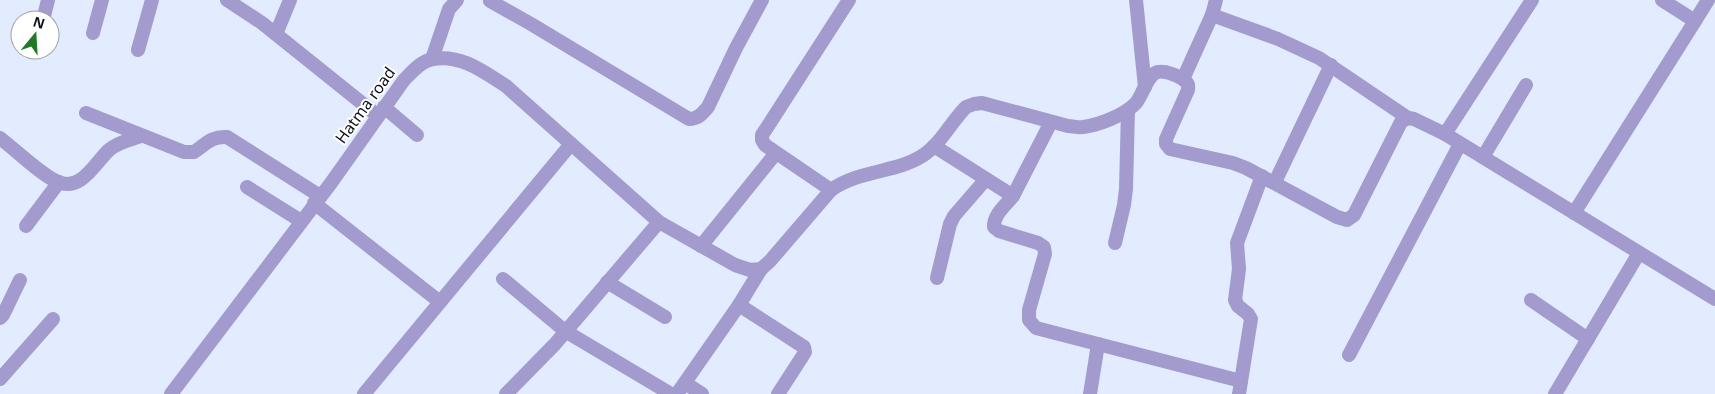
<svg xmlns="http://www.w3.org/2000/svg" width="1715" height="394" font-family="'Noto Sans',sans-serif">
	<style>
		.lines { fill: none; stroke-linecap: round; stroke-linejoin: round }
		.street { stroke: #a39bcd; stroke-width: 14 }
		.labels { text-anchor: middle; stroke-width: 4; stroke-linejoin: round; paint-order: stroke }
		.street-label { font-size: 16px; fill: #0e121e; stroke: #fff }
	</style>
	<rect width="100%" height="100%" fill="#e2ebff"/>
	<g class="lines">
		<g class="street">
			<path d="M227,0L262,23L378,116"/>
			<path d="M1136,0L1145,87"/>
			<path d="M1216,0L1212,15L1278,39L1319,58L1408,118"/>
			<path d="M1662,0L1695,21L1708,0"/>
			<path d="M490,1L531,24L689,119C698,119 702,114 708,107L736,48L762,0"/>
			<path d="M43,20L48,0"/>
			<path d="M93,33L102,0"/>
			<path d="M276,34L290,0"/>
			<path d="M138,50L152,0"/>
			<path d="M432,59L449,9L457,0"/>
			<path d="M1183,79L1212,15"/>
			<path d="M384,107L417,135"/>
			<path d="M86,113L184,152H194C206,144 211,136 227,137L320,196"/>
			<path d="M1445,134L1532,0"/>
			<path d="M0,138C16,150 41,175 58,182C81,192 95,163 109,150C118,142 130,140 141,136"/>
			<path d="M934,146L1013,196L1051,122"/>
			<path d="M1483,157L1526,85"/>
			<path d="M1275,182L1331,65"/>
			<path d="M247,187L301,221"/>
			<path d="M831,190L765,145L762,140V135L766,129L849,0"/>
			<path d="M1013,196C1006,205 993,215 994,227L999,231L1038,243L1044,247L1045,254L1029,310V320L1036,328L1241,381"/>
			<path d="M314,203L440,302"/>
			<path d="M1574,213L1695,21"/>
			<path d="M26,226L59,182"/>
			<path d="M1115,243L1124,205L1126,189L1128,110"/>
			<path d="M701,246L776,153"/>
			<path d="M937,278L950,224L954,216L986,179"/>
			<path d="M503,279L565,331L671,394H676L679,391L739,305L761,269"/>
			<path d="M607,282L665,317"/>
			<path d="M1531,300L1588,339"/>
			<path d="M739,305L804,347L805,352L802,357L778,394"/>
			<path d="M0,318L3,315L20,280"/>
			<path d="M1349,355L1460,144"/>
			<path d="M0,379L53,319"/>
			<path d="M685,383L702,394"/>
			<path d="M171,394L331,183L404,80C412,72 421,61 433,59C461,54 484,72 506,86L659,222L735,265L750,270L761,269L770,261L831,190C859,170 895,173 922,156C940,145 951,122 966,107L974,104L982,103L1068,126C1073,126 1078,128 1083,127C1099,125 1125,115 1136,103C1143,94 1146,79 1155,73C1162,69 1182,76 1187,83C1189,85 1188,87 1188,90L1166,139V144L1170,149L1233,163L1246,168L1337,217L1347,220L1354,215L1401,122L1408,118L1414,119L1445,134L1715,299"/>
			<path d="M364,394L571,144"/>
			<path d="M506,394L555,344L659,222"/>
			<path d="M1090,394L1098,344"/>
			<path d="M1239,394L1251,319L1248,314L1238,306L1235,300L1239,269L1237,243L1262,176"/>
			<path d="M1555,394L1639,253"/>
		</g>
	</g>
	<g class="labels">
		<g class="street-label">
			<text transform="translate(365 105) rotate(-54)" y="6">Hatma road</text>
		</g>
	</g>
	<g transform="translate(35 35) rotate(18)"><circle r="24" fill="#ffffff" stroke="#9fa0a5"/>
	<path d="M0-4L9 19L0 12L-9 19Z" fill="#217826"/>
	<text y="-8" font-size="14" font-weight="bold" text-anchor="middle" fill="#0e121e">N</text>
	</g>
</svg>
